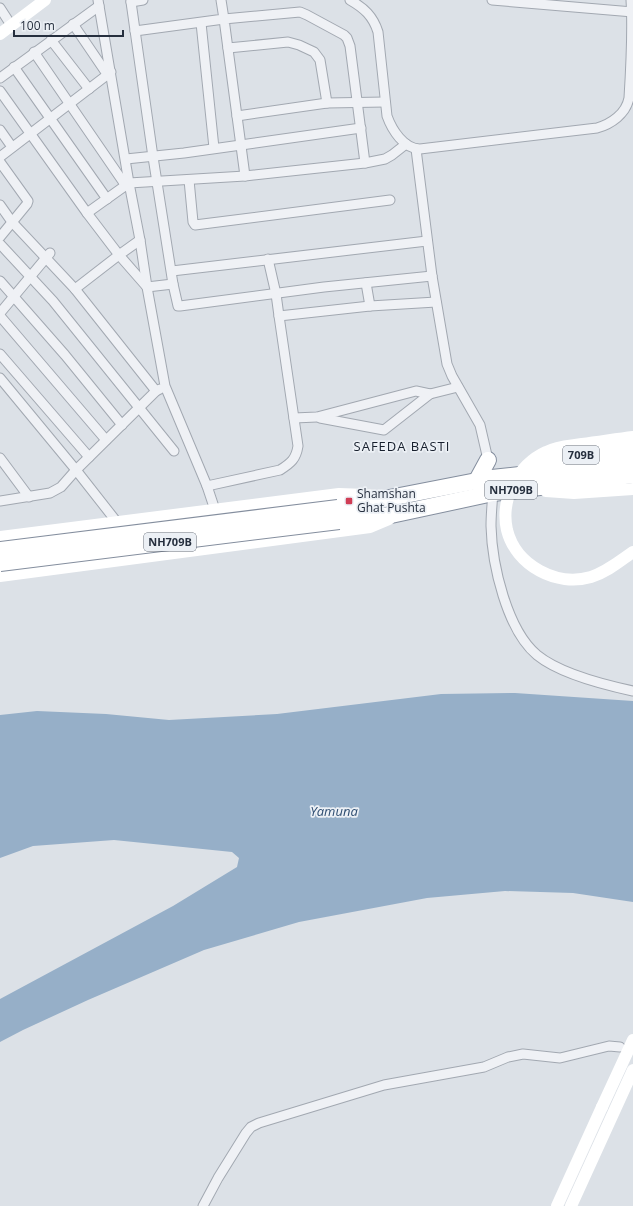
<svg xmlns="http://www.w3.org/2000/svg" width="633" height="1206" font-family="'Open Sans',sans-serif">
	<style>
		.water { fill: #96afc8 }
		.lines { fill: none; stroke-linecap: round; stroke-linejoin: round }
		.street-casing { stroke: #a2a8b1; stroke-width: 11 }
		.highway-casing { stroke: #848e9e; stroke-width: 18 }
		.street { stroke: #eff1f5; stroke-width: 9 }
		.secondary { stroke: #fff; stroke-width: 12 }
		.highway { stroke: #fff; stroke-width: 16 }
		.highway-bridge-casing { stroke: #848e9e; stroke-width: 18; stroke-linecap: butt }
		.secondary-bridge { stroke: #fff; stroke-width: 12 }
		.highway-bridge { stroke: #fff; stroke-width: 16 }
		.poi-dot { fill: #d03d55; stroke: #ecf0f5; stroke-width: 1.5 }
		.labels { text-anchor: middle; stroke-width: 3.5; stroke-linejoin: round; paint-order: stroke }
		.shield { fill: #ecf0f5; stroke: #616975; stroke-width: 1 }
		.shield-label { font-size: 11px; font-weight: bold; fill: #262f3e }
		.poi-label { font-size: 12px; fill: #262f3e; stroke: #ecf0f5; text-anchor: start }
		.neighbourhood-label { font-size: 13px; letter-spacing: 1px; fill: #18202e; stroke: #ecf0f5 }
		.water-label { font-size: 13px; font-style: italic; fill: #2f4e72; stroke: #ecf0f5 }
	</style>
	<rect width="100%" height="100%" fill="#dce1e7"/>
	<path class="water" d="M515,693L633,701V902L573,893L505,891L427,898L299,922L204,950L88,1000L23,1030L0,1042V999L173,906L237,867L239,858L232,852L114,840L33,846L0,858V715L37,711L106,714L169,720L277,714L441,694Z"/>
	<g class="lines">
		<g class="street-casing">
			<g id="street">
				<path d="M98,0L129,183L140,240L147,287L165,386L207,486L215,510"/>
				<path d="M131,0V2L143,0"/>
				<path d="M350,0C364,8 373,16 378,32L387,116C392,130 404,149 420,149L597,128C611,124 626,114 629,98C631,66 633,32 631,0"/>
				<path d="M492,0L633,12"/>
				<path d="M131,2L153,157L173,284L178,306H180L324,287L432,276"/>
				<path d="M0,8L11,25"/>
				<path d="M201,23L214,148"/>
				<path d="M73,24L107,74"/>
				<path d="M135,31L224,19L221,0"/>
				<path d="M51,40L89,89"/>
				<path d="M228,48L288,42L299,45L314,52L320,60L327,103"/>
				<path d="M34,52L126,186"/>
				<path d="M14,67L107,199"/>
				<path d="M0,78L99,6"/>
				<path d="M0,91L87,213L119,255L75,289"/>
				<path d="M237,116L327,103L385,102"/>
				<path d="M0,130L12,147"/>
				<path d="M416,149L432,276L447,364L452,376L480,425L489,464"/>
				<path d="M0,157L111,72"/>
				<path d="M126,159L184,153L361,128"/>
				<path d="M0,162L28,201L27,204L0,237"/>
				<path d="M245,176L224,19L300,12L307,15L344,35L347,38L350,46L365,163"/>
				<path d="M189,180L193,222L195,225L390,200"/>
				<path d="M0,205L12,222L75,289L156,391"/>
				<path d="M87,213L129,183L245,176L365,163L385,159L392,155L406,144"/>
				<path d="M140,240L119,255L147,287L173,284"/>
				<path d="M0,244L53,301L174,451"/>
				<path d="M268,259L276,294L279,316"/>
				<path d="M172,271L427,241"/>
				<path d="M0,281L65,355L122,425"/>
				<path d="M366,283L370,306"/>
				<path d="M0,313L50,253"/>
				<path d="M0,316L106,440"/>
				<path d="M0,354L89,457"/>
				<path d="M0,378L76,470L116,521"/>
				<path d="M294,418L317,417L416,391L430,394L458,387"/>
				<path d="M320,418L384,430L430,394"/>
				<path d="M0,458L29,497"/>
				<path d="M207,486L280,470C291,463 296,459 298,446L279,316L370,306L436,302"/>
				<path d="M493,493C492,504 491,515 491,526C492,565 507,630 537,655C559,673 605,685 633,691"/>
				<path d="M0,501L50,493L61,487L76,470L156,391L160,389"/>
				<path d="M203,1206L218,1178L246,1133L251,1127L259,1123L384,1085L484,1067L508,1057L523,1054L560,1058L609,1046L620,1047"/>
			</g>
		</g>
		<g class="highway-casing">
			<g id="highway">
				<path d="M536,471L549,461L566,456L633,448"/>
				<path d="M476,482L488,460"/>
				<path d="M338,508L492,478L572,469L633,460"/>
				<path d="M339,521L391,515L493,493L633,475"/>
			</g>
		</g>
		<use href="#street" class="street"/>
		<g class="secondary">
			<path d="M0,34L45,0"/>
			<path d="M546,491L574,493L633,489"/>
			<path d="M0,537L339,494L366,495L380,497"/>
			<path d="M0,576L370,527L389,519"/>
			<path d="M557,1206L602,1107"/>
			<path d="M571,1206L633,1070"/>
		</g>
		<use href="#highway" class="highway"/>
		<g class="highway-bridge-casing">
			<g id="highway-bridge">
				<path d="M0,550L338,508"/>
				<path d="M0,563L339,521"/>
			</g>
		</g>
		<g class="secondary-bridge">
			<path d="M633,437C616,439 599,442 582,444C569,446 558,446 546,452C518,465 500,499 507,530C516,566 557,587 591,577C607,572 620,561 633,552"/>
			<path d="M602,1107L633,1040"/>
		</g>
		<use href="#highway-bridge" class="highway-bridge"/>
	</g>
	<rect class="poi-dot" x="345" y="497" width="8" height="8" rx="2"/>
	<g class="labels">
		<g class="shield">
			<rect x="563" y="446" width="36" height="18" rx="3"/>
			<rect x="485" y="481" width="52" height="18" rx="3"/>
			<rect x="144" y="533" width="52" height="18" rx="3"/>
		</g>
		<g class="shield-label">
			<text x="581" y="459">709B</text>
			<text x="511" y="494">NH709B</text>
			<text x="170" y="546">NH709B</text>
		</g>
		<g class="poi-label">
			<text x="357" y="498">Shamshan<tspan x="357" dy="14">Ghat Pushta</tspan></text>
		</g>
		<g class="neighbourhood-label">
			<text x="402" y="451">SAFEDA BASTI</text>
		</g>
		<g class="water-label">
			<text x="334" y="816">Yamuna</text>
		</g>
	</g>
	<path d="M14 30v6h109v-6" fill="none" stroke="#262f3e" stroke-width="2"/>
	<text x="20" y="30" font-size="12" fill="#262f3e" stroke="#ecf0f5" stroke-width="3" paint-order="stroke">100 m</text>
</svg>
